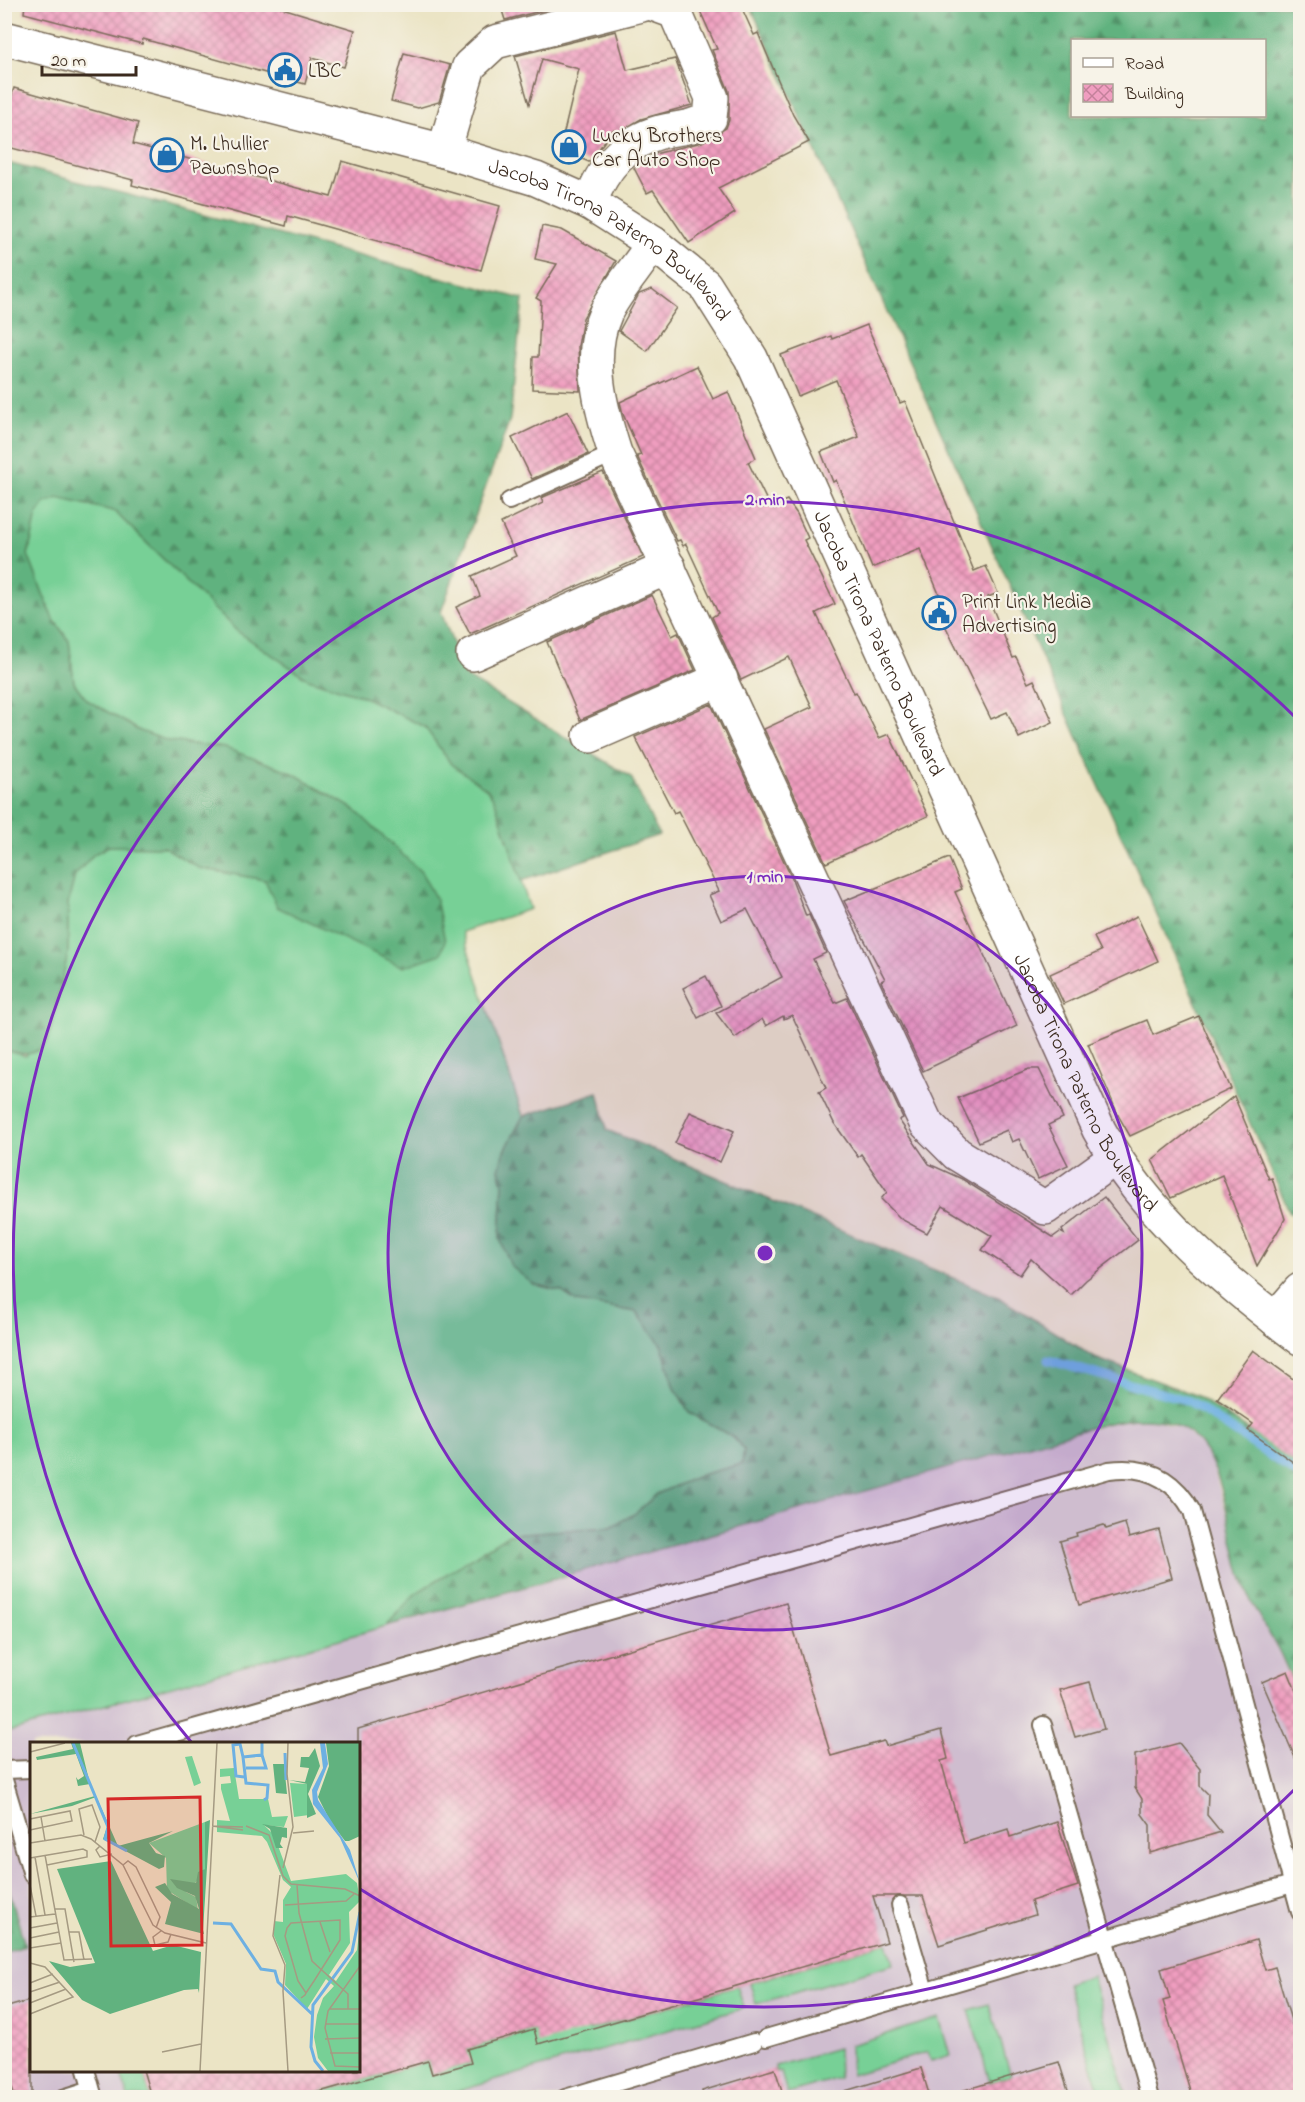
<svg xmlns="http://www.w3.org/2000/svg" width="1305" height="2102" font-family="'Indie Flower',sans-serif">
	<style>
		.industrial { fill: #cfbdcf; fill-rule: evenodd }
		.grass { fill: #77d096; stroke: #597d5a; stroke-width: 1.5 }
		.forest { fill: url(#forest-firs); stroke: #4e6e4e; stroke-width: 1.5; fill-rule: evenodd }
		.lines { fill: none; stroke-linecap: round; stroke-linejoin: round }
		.stream { stroke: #6db0e2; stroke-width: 9 }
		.building { fill: url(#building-cross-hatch) }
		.lane-casing { stroke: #796b58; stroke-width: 20 }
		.street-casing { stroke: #796b58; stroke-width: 36 }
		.secondary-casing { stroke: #796b58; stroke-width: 36 }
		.lane { stroke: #fff; stroke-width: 16 }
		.street { stroke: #fff; stroke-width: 33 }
		.secondary { stroke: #fff; stroke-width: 33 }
		.ring { fill: none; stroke: #7b2cbf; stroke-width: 3 }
		.labels { text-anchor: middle; stroke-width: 4.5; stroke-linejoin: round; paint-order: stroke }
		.poi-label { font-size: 21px; fill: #3b2a1e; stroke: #f7f3e8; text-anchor: start }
		.street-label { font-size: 21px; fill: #3b2a1e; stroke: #f7f3e8 }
		.inset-river { fill: none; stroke: #6db0e2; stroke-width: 3 }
		.inset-road { fill: none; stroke: #a59a82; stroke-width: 1.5 }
		.view { fill: #d62828; fill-opacity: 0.15; stroke: #d62828; stroke-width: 3 }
		.inset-edge { fill: none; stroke: #3b2a1e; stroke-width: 3 }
		.centre { fill: #7b2cbf; stroke: #f7f3e8; stroke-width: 3 }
		.ring-label { font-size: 18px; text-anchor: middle; font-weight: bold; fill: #7b2cbf; stroke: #f7f3e8; stroke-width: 4.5; stroke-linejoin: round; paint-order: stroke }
	</style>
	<defs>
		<pattern id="forest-firs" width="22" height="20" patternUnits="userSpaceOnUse" patternTransform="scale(1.5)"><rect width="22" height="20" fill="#61b27f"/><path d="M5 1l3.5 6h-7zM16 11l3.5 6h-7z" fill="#519167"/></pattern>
		<pattern id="building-cross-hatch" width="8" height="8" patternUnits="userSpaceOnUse" patternTransform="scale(1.5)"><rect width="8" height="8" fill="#f09ec0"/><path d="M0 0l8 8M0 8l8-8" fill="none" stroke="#c4819b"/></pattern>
	</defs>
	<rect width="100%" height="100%" fill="#f7f3e8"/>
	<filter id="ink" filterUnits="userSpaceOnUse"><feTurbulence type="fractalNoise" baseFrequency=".0167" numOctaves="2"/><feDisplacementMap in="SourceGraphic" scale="12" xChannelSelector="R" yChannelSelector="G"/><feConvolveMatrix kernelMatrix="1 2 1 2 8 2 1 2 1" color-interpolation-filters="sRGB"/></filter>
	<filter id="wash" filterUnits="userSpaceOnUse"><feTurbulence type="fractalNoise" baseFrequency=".008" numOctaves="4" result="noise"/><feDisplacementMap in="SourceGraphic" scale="24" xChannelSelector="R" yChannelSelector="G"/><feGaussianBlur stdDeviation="1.35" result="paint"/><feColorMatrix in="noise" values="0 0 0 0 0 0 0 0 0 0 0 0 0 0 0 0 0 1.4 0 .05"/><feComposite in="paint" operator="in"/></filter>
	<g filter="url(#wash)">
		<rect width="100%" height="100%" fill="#ebe4c5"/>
		<path class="industrial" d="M1147,1417L1183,1429L1209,1452L1250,1598L1278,1649L1300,1701V2097L5,2098V1733L1104,1424ZM32,1744H358V2070H32Z"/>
		<g class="grass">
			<path d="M58,498L114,511L237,631L308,679L362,696L425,727L451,764L487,789L495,801L530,909L462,932L523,1116L503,1155L499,1169L503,1183L500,1239L533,1284L561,1291L578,1302L637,1312L662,1346L675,1388L689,1412L734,1438L744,1450L742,1464L701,1475L657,1494L636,1513L611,1527L509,1534L415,1594L386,1626L5,1733L4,1050L26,1056L68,954V903L75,875L94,854L109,846L165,847L199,868L265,880L355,810L291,772L225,748L168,741L140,731L87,700L74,683L69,641L52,617L28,555L37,514L45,503Z"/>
			<path d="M887,1942L893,1964L756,2004L750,1983Z"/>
			<path d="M1092,1976L1127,2097H1101L1067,1984Z"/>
			<path d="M737,1986L744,2008L438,2097L311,2098L310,2095L428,2061L432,2074L470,2063L467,2049L584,2015L589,2030Z"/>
			<path d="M989,2004L1011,2076L990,2082L969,2010Z"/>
			<path d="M939,2018L950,2055L931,2061L928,2052L851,2075L850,2045Z"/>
			<path d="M838,2048L839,2078L787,2093L781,2072L776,2073L775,2066Z"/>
			<path d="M120,2071H143L151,2097H128Z"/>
		</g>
		<g class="forest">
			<path d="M750,5H1300V1212L1290,1213ZM1072,40H1264V116H1072Z"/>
			<path d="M4,162L523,299L510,419L441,612L466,677L631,777L659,835L521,881L495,801L487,789L451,764L425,727L362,696L308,679L237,631L114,511L58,498L45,503L37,514L28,555L52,617L69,641L74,683L87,700L140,731L168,741L225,748L291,772L355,810L421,872L436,899L445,941L441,954L403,967L277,907L265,880L199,868L164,847L109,846L94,854L75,875L68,903V954L48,1040C35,1058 24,1055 5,1050Z"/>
			<path d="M598,1092L607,1130L1000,1298L1095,1358L1195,1395L1300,1463V1701C1293,1683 1286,1664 1277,1647C1268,1631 1257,1615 1250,1599C1215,1516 1239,1393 1104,1424L386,1626L415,1594L509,1534L611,1527L636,1513L657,1494L701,1475L742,1464L744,1450L734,1438L689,1412L675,1388L662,1346L637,1312L577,1302L561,1291L533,1284L511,1266L500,1239L503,1183L499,1169L503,1155L523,1116Z"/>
			<path d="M5,1876L25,1946L5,1952H4Z"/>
		</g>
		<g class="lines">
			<path class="stream" d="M1048,1360L1189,1401L1300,1476"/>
		</g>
		<g id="blocks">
			<g class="building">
				<path d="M25,4H269L355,30L344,67L312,58L305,84L143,39L142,44L24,13Z"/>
				<path d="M500,4H567L505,20Z"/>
				<path d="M697,4H740L754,35L758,33L793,115L809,142L718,188L735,213L689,243L653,190L647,193L634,168L655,154L702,142L726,128L729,120V91L712,50L717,49Z"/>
				<path d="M616,31L627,70L675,59L692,105L641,119L616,134L613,130L589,162L560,149L579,69L542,59L529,104L515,56Z"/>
				<path d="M404,53L450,65L439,102L418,108L391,101Z"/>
				<path d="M14,88L138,123L133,144L331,197L342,161L500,206L481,270L288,216L286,226L132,185L133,180L4,146V118Z"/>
				<path d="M542,226L562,230L616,261L583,318L578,346L580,391L532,389L533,357H538L541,301L536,298L557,264L535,259Z"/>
				<path d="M652,289L677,308L647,351L619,331L639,294Z"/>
				<path d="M867,325L900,403L905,401L974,571L986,566L998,593L988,597L1013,658L1016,657L1028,683L1034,680L1053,722L1019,738L1007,712L991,719L944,623L950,620L920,549L872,568L836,480L833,482L821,452L859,437L836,380L798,396L781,355L831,336L832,339Z"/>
				<path d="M697,366L713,399L728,392L756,458L748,462L770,507L787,500L797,514L808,538L804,540L835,604L816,613L854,693L856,692L879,738L889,734L928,816L826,863L764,729L812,707L789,657L741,680L712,617L718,613L686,544L683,546L680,540L677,541L637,456L641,455L623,414L620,402Z"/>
				<path d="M568,411L588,454L532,479L512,438Z"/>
				<path d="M603,472L643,557L470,634L456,607L480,596L472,576L516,556L501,523L543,503L541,498Z"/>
				<path d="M652,595L672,636L678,633L695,670L580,720L547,642Z"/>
				<path d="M711,704L792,879L806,916L809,915L826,953L813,959L835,1003L847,998L903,1118L899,1120L929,1164L962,1179L1053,1237L1060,1232L1064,1234L1062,1230L1104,1197L1138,1240L1086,1280L1071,1295L1031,1259L1020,1275L982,1250L992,1236L943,1206L927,1233L901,1219L881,1199L887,1192L861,1154L858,1157L834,1123L819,1092L826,1088L792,1015L784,1019L783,1016L766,1026L762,1019L735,1038L716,1013L782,977L747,909L721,921L709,895L719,891L678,811L674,813L635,737Z"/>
				<path d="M949,858L962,889L955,892L1017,1026L923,1071L881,981L885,979L844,901Z"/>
				<path d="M1137,916L1158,961L1064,1004L1050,974L1101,951L1094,937Z"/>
				<path d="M706,976L721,1006L698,1018L683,988Z"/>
				<path d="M1199,1016L1231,1089L1130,1136L1119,1117L1088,1044L1147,1020L1153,1035Z"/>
				<path d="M1029,1069H1039L1063,1118L1048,1125L1068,1165L1038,1179L1019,1139L1012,1142L1007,1130L979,1142L958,1098Z"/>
				<path d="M1234,1096L1269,1179L1272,1178L1285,1219L1257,1266L1222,1175L1171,1198L1152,1160Z"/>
				<path d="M690,1112L734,1131L720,1162L675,1143Z"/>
				<path d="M1253,1350L1300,1384V1467L1248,1430L1253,1424L1217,1399Z"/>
				<path d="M1125,1523L1129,1538L1159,1530L1172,1578L1079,1605L1060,1541L1077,1536L1076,1533L1104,1525L1106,1529Z"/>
				<path d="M786,1603L831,1756L884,1741L886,1746L941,1730L948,1759L941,1761L964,1843L1008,1829L1010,1837L1057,1822L1078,1886L1031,1901L1035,1915L939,1945L923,1896H873L887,1942L538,2044L534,2029L467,2049L471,2063L432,2074L428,2061L302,2097H151L143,2070H358V1729Z"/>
				<path d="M1288,1671L1300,1701V1769L1262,1682Z"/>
				<path d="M1090,1682L1104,1729L1075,1737L1060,1690Z"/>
				<path d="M1179,1743L1200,1769V1786L1208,1794L1207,1815L1221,1832L1150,1853V1825L1142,1814V1799L1135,1788V1755Z"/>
				<path d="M1256,1940L1265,1970L1275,1967L1300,2050V2097H1192L1163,2001L1170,1999L1161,1969Z"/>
				<path d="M32,2000V2097H15L4,2061V2008Z"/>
				<path d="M1059,2062L1070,2097H962L961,2091Z"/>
				<path d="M921,2068L930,2097H846L845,2091Z"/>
				<path d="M775,2069L784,2097H703L702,2091Z"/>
			</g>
		</g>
	</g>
	<g filter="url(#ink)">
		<use href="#blocks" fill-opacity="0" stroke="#796b58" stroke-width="1.5"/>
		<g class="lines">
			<g class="lane-casing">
				<g id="lane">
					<path d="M509,501L615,453"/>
					<path d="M1043,1725L1150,2098"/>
					<path d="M137,1744L1109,1470C1146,1465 1174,1478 1192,1511L1300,1912"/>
					<path d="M4,1770L32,1769"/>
					<path d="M4,1780L32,1875"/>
					<path d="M900,1905L925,1991"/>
					<path d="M766,2038L1292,1884"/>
					<path d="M86,2070L94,2098"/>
					<path d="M63,2098L91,2089"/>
					<path d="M565,2098L754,2042"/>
				</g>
			</g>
			<g class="street-casing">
				<g id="street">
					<path d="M444,151L469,66L495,42L645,4"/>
					<path d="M590,203C602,169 624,142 660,132C681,127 689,129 710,118L712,98L675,12L653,4"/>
					<path d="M653,243C639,266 618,288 606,312C586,356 601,410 615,453L926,1123L957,1154L1045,1208L1115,1158"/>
					<path d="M473,654L669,567"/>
					<path d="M590,736L721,679"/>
					<path d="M1275,1319L1300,1290"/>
				</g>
			</g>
			<g class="secondary-casing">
				<g id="secondary">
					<path id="s1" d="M4,38L444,151L536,179L590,203L653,243L681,266L705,285L751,358L1099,1130C1145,1215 1224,1281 1300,1338"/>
				</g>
			</g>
			<use href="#lane" class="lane"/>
			<use href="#street" class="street"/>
			<use href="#secondary" class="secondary"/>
		</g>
	</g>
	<circle cx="765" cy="1253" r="377" fill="#7b2cbf" fill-opacity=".12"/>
	<g class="ring">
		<circle cx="765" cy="1253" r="377"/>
		<path d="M1298 1786A754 754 0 0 1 360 1889M192 1743A754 754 0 0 1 1298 720"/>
	</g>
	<defs>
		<g id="civic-ring" transform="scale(1.725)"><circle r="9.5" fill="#f7f3e8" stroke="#1f6fb2" stroke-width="1.5"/><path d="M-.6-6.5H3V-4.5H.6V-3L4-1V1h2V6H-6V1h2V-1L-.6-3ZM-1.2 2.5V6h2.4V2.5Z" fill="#1f6fb2"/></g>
		<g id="shop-ring" transform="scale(1.725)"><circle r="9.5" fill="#f7f3e8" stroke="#1f6fb2" stroke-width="1.5"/><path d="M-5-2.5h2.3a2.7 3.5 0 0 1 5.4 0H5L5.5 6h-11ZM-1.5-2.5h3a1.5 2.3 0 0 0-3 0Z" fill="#1f6fb2"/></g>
	</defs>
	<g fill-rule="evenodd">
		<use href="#civic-ring" x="285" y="70"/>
		<use href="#shop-ring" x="569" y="147"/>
		<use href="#shop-ring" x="167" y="155"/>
		<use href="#civic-ring" x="939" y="613"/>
	</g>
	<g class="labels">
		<g class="poi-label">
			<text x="308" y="77">LBC</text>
			<text x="592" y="142">Lucky Brothers<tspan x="592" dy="24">Car Auto Shop</tspan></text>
			<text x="190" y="150">M. Lhullier<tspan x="190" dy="24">Pawnshop</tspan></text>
			<text x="962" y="608">Print Link Media<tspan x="962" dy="24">Advertising</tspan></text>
		</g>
		<g class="street-label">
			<text dy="7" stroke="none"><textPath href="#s1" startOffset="646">Jacoba Tirona Paterno Boulevard</textPath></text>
			<text dy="7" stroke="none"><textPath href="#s1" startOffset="1150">Jacoba Tirona Paterno Boulevard</textPath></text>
			<text dy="7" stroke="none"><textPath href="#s1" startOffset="1636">Jacoba Tirona Paterno Boulevard</textPath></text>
		</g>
	</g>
	<g transform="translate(30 1742)">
		<rect width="330" height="330" fill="#ebe4c5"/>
		<path d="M162,14L171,41L164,44L155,15ZM204,26L209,57H238L242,75L258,74L254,85L234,83L244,93L261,139L316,132L327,141L330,159L319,170L320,201L299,233L306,239L327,208L330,183V329H298L288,316L284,295L287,273L293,256L304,244L296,237L277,267L255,243L256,222L244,194V179L253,180V158L261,145L253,138L237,100L232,94L187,90V78L200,79L191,47V42L201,41L200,34L190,35V27ZM260,41L277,42L279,73L264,75ZM175,80V127L164,143L153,141L156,150L166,155L168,168L137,148L136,116L119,101Z" fill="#77d096"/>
		<path d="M41,1H50L60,42L48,44L46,35L48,38L54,34L46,12L7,18L6,15L43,7ZM296,1H330V94L319,99H315L300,79L288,55L299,24ZM285,6L290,24L278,52L286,72L277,76V42L259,38L275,40L279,26L270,25L271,15H279ZM243,22H254L257,52L246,51ZM62,45L88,104L143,89L119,101L126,111L135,114L134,125L129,127L73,97L77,85L66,55L42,64L0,72L65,54ZM180,78L173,188L174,192L135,182L141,160L125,145L135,141L142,152L169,167L165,154L147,146L140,137L166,141L168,130L175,127V80ZM232,82L257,86V96L252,95L250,102L253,106H246L240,87ZM81,119L123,209L143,203L171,210L169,251L168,247L154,248L80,272L52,258L19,219L40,225L65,221L27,127Z" fill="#61b27f"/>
		<path d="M290,1H295L298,22L287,50L288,58L320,108L330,141L310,96L283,62L282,48L293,26Z" fill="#6db0e2"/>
		<path class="inset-river" d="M43,1L78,85L75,97L97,109M232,1V13L213,15L216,41L238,43L237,56L234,58M255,11L256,38M213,15L210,2L203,3L206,34L214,35M216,26H236L232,13M183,181L201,182L231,227L245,229L248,240L282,272M293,329L285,319L281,305L283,263L322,210L330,170"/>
		<path class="inset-road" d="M0,10L35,1M11,75L15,99M0,77L40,69L42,79L0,88M216,84L239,93L253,134L261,142L315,147L330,154M213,88L182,84L213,85M263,91L284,89M54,93L49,67L62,63L70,85L65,100M0,101L51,93L61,97L93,123L123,183L135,191L176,201M70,104L66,108L70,115L82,112M15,113L34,218L62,217M5,115L15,173M0,116L53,107L57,109V115L17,123M93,123L98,119L106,125L130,175L126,186M253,126L263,85L257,32L258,1M250,133L243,194L255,223L253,249L258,329M0,143L6,174M267,143L269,171L282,219L318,252V267M255,163L316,159L324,152M25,167H35L44,220M0,175L25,172M290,180L300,210M0,186L27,181M131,189L123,195L125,203L138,200L141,192M39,190H49L54,218M0,196L29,190M0,206L31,201M0,221L15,225L43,255L0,272M330,224L298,269L295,286L305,324L330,325M0,241L23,232M0,250L30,240M271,256L275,253L276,251L284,239L310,198V178L261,181L257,186L255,194L268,239L276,251M0,261L36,247M300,267H330M295,282H330M295,297L330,296M132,310L171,302M300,311H330M170,329L187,1"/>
		<path class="view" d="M170,55L172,203L81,204L78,57Z"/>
		<rect width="330" height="330" class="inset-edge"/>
	</g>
	<circle cx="765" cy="1253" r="9" class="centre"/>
	<g class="ring-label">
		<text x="765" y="505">2 min</text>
		<text x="765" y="882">1 min</text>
	</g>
	<rect width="1305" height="2102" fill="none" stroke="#f7f3e8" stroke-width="24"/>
	<rect x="1071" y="39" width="195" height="78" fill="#f7f3e8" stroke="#aca397" stroke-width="1.5"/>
	<rect x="1083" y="58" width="30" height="9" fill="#ffffff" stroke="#aca397" stroke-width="1.5"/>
	<text x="1125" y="69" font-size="18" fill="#3b2a1e">Road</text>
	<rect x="1083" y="84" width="30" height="18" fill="url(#building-cross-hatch)" stroke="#aca397" stroke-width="1.5"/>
	<text x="1125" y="99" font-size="18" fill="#3b2a1e">Building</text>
	<path d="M42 66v9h94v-9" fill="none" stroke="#3b2a1e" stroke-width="3"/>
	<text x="51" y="66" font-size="18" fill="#3b2a1e" stroke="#f7f3e8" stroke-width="4.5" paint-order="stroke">20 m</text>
</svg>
